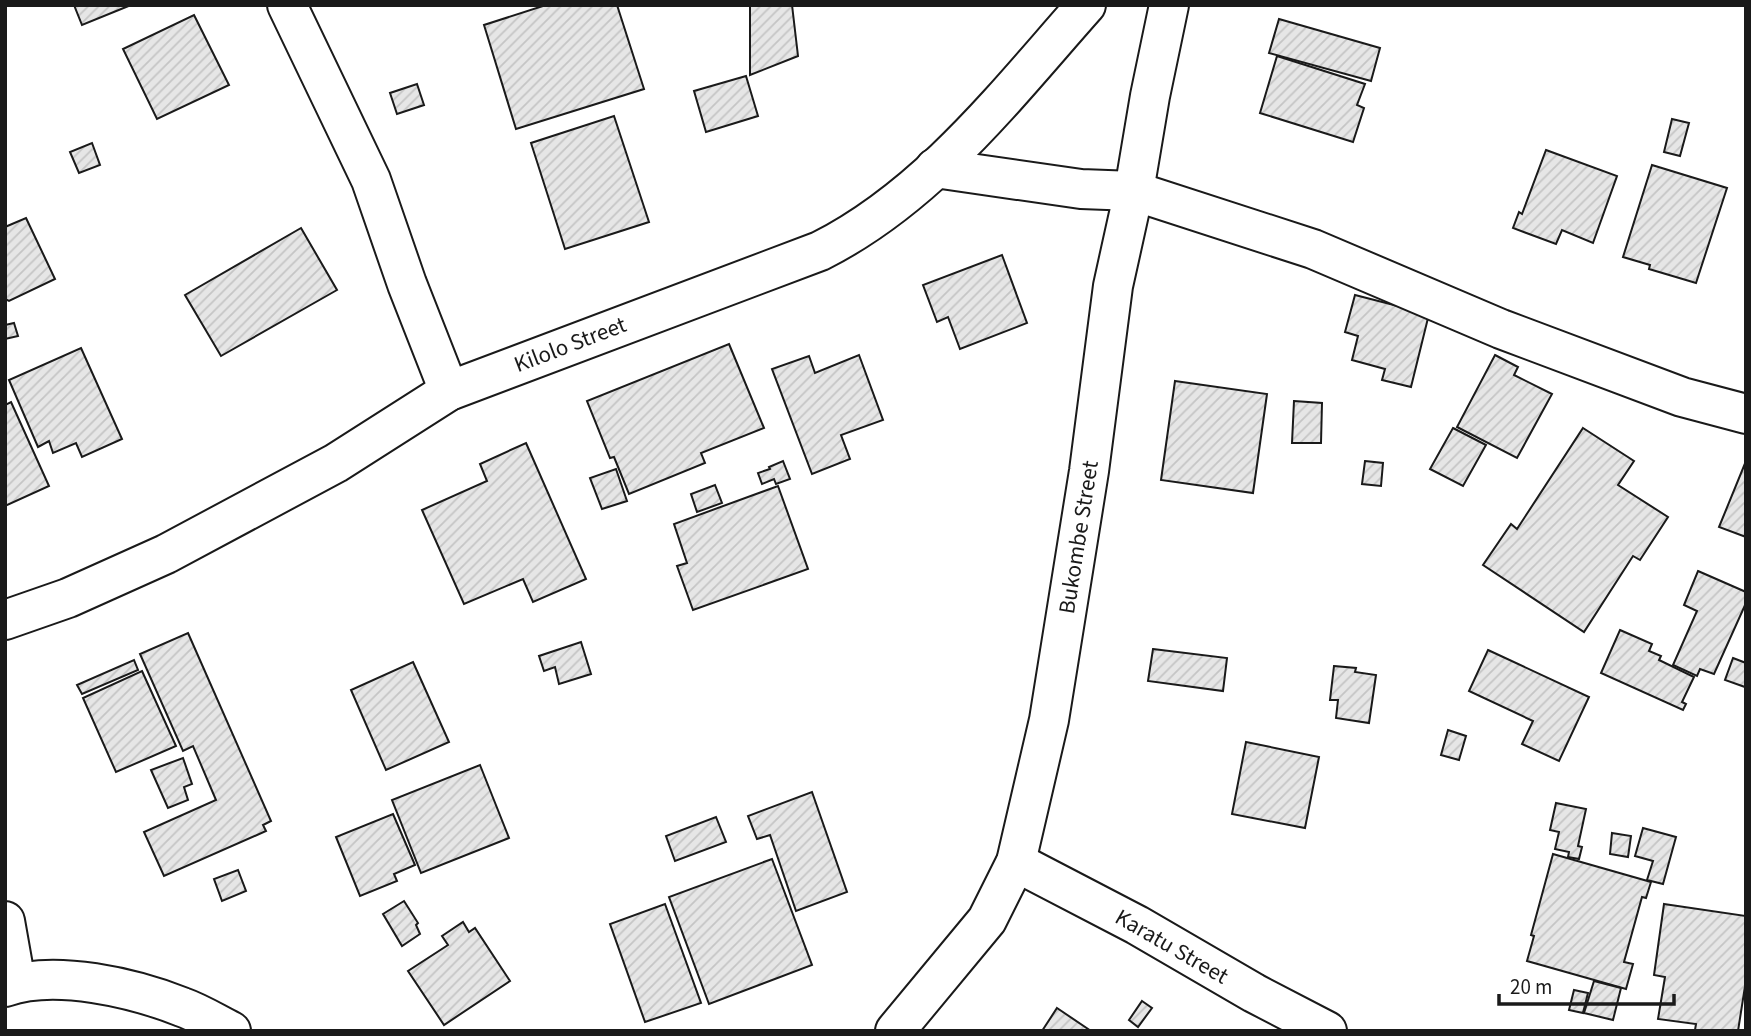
<svg xmlns="http://www.w3.org/2000/svg" width="1751" height="1036" font-family="'Source Sans 3',sans-serif">
	<style>
		.building { fill: url(#building-hatch); stroke: #1a1a1a; stroke-width: 2 }
		.lines { fill: none; stroke-linecap: round; stroke-linejoin: round }
		.minor-casing { stroke: #1a1a1a; stroke-width: 42 }
		.minor { stroke: #fff; stroke-width: 38 }
		.labels { text-anchor: middle; stroke-width: 5; stroke-linejoin: round; paint-order: stroke }
		.street-label { font-size: 23px; fill: #1a1a1a; stroke: #fff }
	</style>
	<defs>
		<pattern id="building-hatch" width="6" height="6" patternUnits="userSpaceOnUse" patternTransform="scale(1.75)"><rect width="6" height="6" fill="#e6e6e6"/><path d="M-1 1l2-2M0 6l6-6M5 7l2-2" fill="none" stroke="#c5c5c5"/></pattern>
	</defs>
	<rect width="100%" height="100%" fill="#fff"/>
	<g class="building">
		<path d="M74,5H131L82,25Z"/>
		<path d="M546,5H617L644,89L516,129L484,25Z"/>
		<path d="M750,5H792L798,56L750,75Z"/>
		<path d="M194,15L229,85L157,119L123,49Z"/>
		<path d="M1279,19L1380,48L1371,81L1269,53Z"/>
		<path d="M1277,56L1365,84L1357,105L1364,108L1353,142L1260,113Z"/>
		<path d="M746,76L758,116L706,132L694,91Z"/>
		<path d="M417,84L424,105L397,114L390,93Z"/>
		<path d="M614,116L649,222L565,249L531,143Z"/>
		<path d="M1672,119L1689,123L1680,156L1664,152Z"/>
		<path d="M92,143L100,165L79,173L70,152Z"/>
		<path d="M1546,150L1617,176L1593,243L1562,230L1556,244L1513,228L1519,212L1522,214Z"/>
		<path d="M1652,165L1727,188L1696,283L1649,269L1650,265L1623,257Z"/>
		<path d="M26,218L55,279L9,301L5,299V227Z"/>
		<path d="M301,228L337,290L221,356L185,295Z"/>
		<path d="M1002,255L1027,323L960,349L948,317L937,322L923,285Z"/>
		<path d="M1355,295L1429,314L1411,387L1382,380L1385,369L1352,360L1358,336L1345,332Z"/>
		<path d="M14,323L18,336L5,339V325Z"/>
		<path d="M729,344L764,428L701,453L705,463L629,494L614,457L610,458L587,401Z"/>
		<path d="M81,348L122,439L82,457L76,443L53,453L49,441L38,447L9,380Z"/>
		<path d="M859,355L883,420L841,435L850,459L812,474L772,369L809,356L815,373Z"/>
		<path d="M1495,355L1518,367L1514,375L1552,394L1517,458L1457,427Z"/>
		<path d="M1175,381L1267,394L1253,493L1161,480Z"/>
		<path d="M1294,401L1322,403L1321,443H1292Z"/>
		<path d="M11,402L49,486L5,506V405Z"/>
		<path d="M1453,428L1486,445L1463,486L1430,469Z"/>
		<path d="M1583,428L1634,461L1618,485L1668,517L1640,560L1633,556L1584,632L1483,565L1511,524L1517,529Z"/>
		<path d="M526,443L586,579L533,602L523,579L464,604L422,510L487,481L480,464Z"/>
		<path d="M783,461L790,479L776,484L774,479L762,484L758,473L770,469L769,467Z"/>
		<path d="M1365,461L1383,463L1381,486L1362,484Z"/>
		<path d="M1746,461V537L1719,527Z"/>
		<path d="M616,469L627,501L602,509L590,478Z"/>
		<path d="M715,485L722,503L697,512L691,494Z"/>
		<path d="M778,486L808,569L693,610L677,566L687,563L674,524Z"/>
		<path d="M1698,571L1746,592V603L1714,674L1700,669L1697,676L1673,665L1697,611L1684,605Z"/>
		<path d="M1620,630L1652,644L1649,651L1661,656L1659,660L1694,677L1682,702L1686,704L1683,710L1601,673Z"/>
		<path d="M188,633L271,821L263,825L266,831L164,876L144,832L216,800L193,746L183,751L140,654Z"/>
		<path d="M581,642L591,674L559,684L555,667L544,671L539,656Z"/>
		<path d="M1153,649L1227,658L1223,691L1148,681Z"/>
		<path d="M1488,650L1589,697L1559,761L1522,744L1533,721L1469,691Z"/>
		<path d="M1733,658L1746,663L1745,687L1725,680Z"/>
		<path d="M134,660L138,670L82,694L77,685Z"/>
		<path d="M413,662L449,742L386,770L351,690Z"/>
		<path d="M1334,666L1356,668L1355,672L1376,675L1369,723L1336,718L1338,700H1330Z"/>
		<path d="M142,671L176,746L116,772L83,698Z"/>
		<path d="M1448,730L1466,736L1459,760L1441,755Z"/>
		<path d="M1246,742L1319,757L1305,828L1232,814Z"/>
		<path d="M183,758L192,784L184,787L188,800L168,808L151,770Z"/>
		<path d="M480,765L509,838L421,873L392,800Z"/>
		<path d="M812,792L847,892L796,911L770,835L757,839L748,816Z"/>
		<path d="M1556,803L1586,809L1578,846L1582,847L1579,859L1568,857L1569,852L1555,849L1559,832L1550,830Z"/>
		<path d="M393,814L415,865L394,874L397,881L360,896L336,837Z"/>
		<path d="M716,817L726,842L675,861L666,836Z"/>
		<path d="M1643,828L1676,837L1663,884L1647,880L1653,861L1635,856Z"/>
		<path d="M1612,833L1631,836L1628,857L1610,854Z"/>
		<path d="M1553,854L1651,882L1646,898L1642,897L1624,962L1633,964L1626,989L1527,961L1534,936L1531,935Z"/>
		<path d="M772,859L812,965L709,1004L669,897Z"/>
		<path d="M238,870L246,891L222,901L214,879Z"/>
		<path d="M404,901L418,923L416,925L420,934L402,946L383,914Z"/>
		<path d="M665,904L701,1003L645,1022L610,924Z"/>
		<path d="M1664,904L1746,916V980L1738,1031H1699L1695,1030L1696,1024L1658,1019L1665,977L1654,975Z"/>
		<path d="M463,922L469,932L475,928L510,981L444,1025L408,971L448,945L442,936Z"/>
		<path d="M1594,981L1621,988L1613,1020L1584,1013Z"/>
		<path d="M1574,990L1588,993L1583,1013L1569,1010Z"/>
		<path d="M1142,1001L1152,1008L1138,1027L1129,1020Z"/>
		<path d="M1057,1008L1091,1031H1042Z"/>
	</g>
	<g class="lines">
		<g class="minor-casing">
			<g id="minor">
				<path d="M287,5L371,180L407,284L449,391"/>
				<path d="M935,168L1081,189L1134,191L1313,249L1501,329L1682,397L1746,414"/>
				<path d="M5,620L68,598L166,554L336,463L449,391L820,251C929,196 1006,95 1086,5"/>
				<path d="M1016,862L1137,925L1254,993L1327,1031"/>
				<path d="M5,921L16,983"/>
				<path d="M5,987C55,969 134,988 182,1007C199,1013 215,1023 231,1031"/>
				<path d="M895,1031L987,920L1016,862L1049,720L1089,471L1113,286L1134,191L1150,96L1169,5"/>
			</g>
		</g>
		<use href="#minor" class="minor"/>
	</g>
	<g class="labels">
		<g class="street-label">
			<text transform="translate(570 344) rotate(-21)" y="8">Kilolo Street</text>
			<text transform="translate(1078 537) rotate(-81)" y="8">Bukombe Street</text>
			<text transform="translate(1172 946) rotate(30)" y="8">Karatu Street</text>
		</g>
	</g>
	<rect width="1751" height="1036" fill="none" stroke="#1a1a1a" stroke-width="14"/>
	<path d="M1499 994v10h175v-10" fill="none" stroke="#1a1a1a" stroke-width="3.5"/>
	<text x="1510" y="994" font-size="21" fill="#1a1a1a" stroke="#ffffff" stroke-width="5" paint-order="stroke">20 m</text>
</svg>
